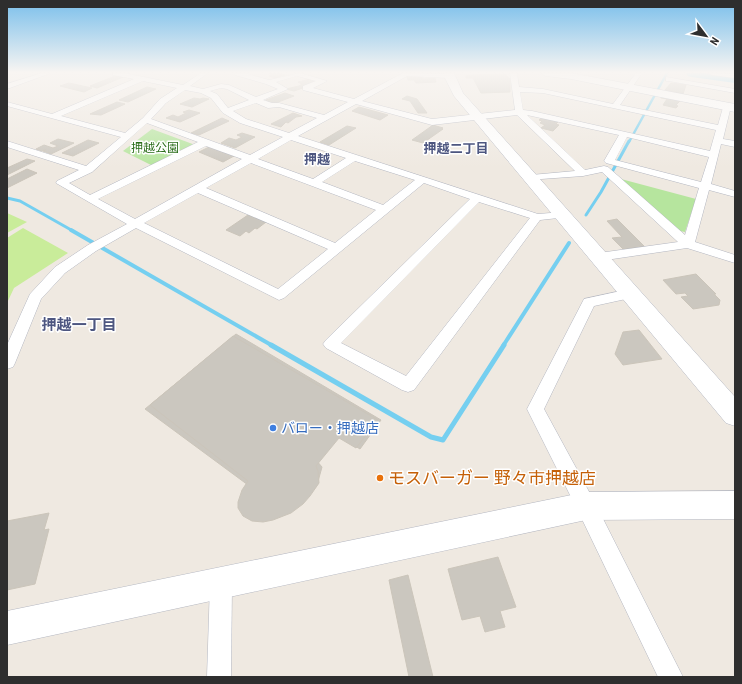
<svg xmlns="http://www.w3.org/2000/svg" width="742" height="684" font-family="'Roboto Condensed','Noto Sans JP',sans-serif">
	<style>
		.green { fill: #b6e59e }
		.pitch { fill: #c9ec9a }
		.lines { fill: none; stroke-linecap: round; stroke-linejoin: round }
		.stream-far3 { stroke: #75cff0; stroke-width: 2.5 }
		.stream-far2 { stroke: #75cff0; stroke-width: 3 }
		.stream-far1 { stroke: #75cff0; stroke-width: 4 }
		.stream { stroke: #75cff0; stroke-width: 5 }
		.river { fill: #75cff0; fill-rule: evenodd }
		.building { fill: #cbc7bf; stroke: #cbc5ba }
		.street-casing { stroke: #b4b7c1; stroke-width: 1 }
		.secondary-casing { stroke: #b4b7c1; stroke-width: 1 }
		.street { fill: #fff; fill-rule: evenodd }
		.secondary { fill: #fff; fill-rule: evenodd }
		.shop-dot { fill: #3f7fe0; stroke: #fff; stroke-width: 1.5 }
		.food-dot { fill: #e8710a; stroke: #fff; stroke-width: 1.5 }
		.labels { text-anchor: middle; stroke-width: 3; stroke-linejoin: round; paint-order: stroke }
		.far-park-label { font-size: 12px; fill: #2c6e1b; stroke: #fff }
		.far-neighbourhood-label { font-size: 13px; font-weight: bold; fill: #4d5680; stroke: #fff }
		.far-quarter-label { font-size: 13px; font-weight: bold; fill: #4d5680; stroke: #fff }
		.shop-label { font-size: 14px; fill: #366cbe; stroke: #fff; text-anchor: start }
		.neighbourhood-label { font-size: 15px; font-weight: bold; fill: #4d5680; stroke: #fff }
		.near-food-label { font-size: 17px; fill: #c56008; stroke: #fff; text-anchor: start }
	</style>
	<rect width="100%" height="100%" fill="#efe9e1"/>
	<g class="green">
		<path d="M152,129L198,146L155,167L123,151Z"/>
		<path d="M621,179L696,199L685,232L680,231Z"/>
	</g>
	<g class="pitch">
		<path d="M7,213L27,222L7,233Z"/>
		<path d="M23,228L68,253L14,288L7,303V238Z"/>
	</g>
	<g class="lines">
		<path class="stream-far3" d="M629,142L667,73"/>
		<g class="stream-far2">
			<path d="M7,198L20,201L73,231"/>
			<path d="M586,215L601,192L629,141"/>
		</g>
		<g class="stream-far1">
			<path d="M71,230L273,346"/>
			<path d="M503,346L569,243"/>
		</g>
		<path class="stream" d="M271,345L431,437L443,440L504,345"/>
		<path class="river" d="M686,73H715L735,75V83L692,77L688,76Z"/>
	</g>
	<g class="building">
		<path d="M268,73H279L285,75L275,78L269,76L272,75Z"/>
		<path d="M505,74L510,79V92L481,93L473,78H466V75Z"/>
		<path d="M115,76L123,77L97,88L90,86Z"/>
		<path d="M407,77H421L424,79L435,78L436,82L416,83L414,80H408Z"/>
		<path d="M310,79L319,81L310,83L314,84L294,91L286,89L299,86L302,84L298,82Z"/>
		<path d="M69,83L92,88L84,92L60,86Z"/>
		<path d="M671,83L686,85L683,94L665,90Z"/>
		<path d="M147,87L156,89L128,102L119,100Z"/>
		<path d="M285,93L294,96L273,104L266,100Z"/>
		<path d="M662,95L681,100L676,105L678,106L676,108L663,105L667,99L661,98Z"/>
		<path d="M407,96L417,99L427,113H418L410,101L402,99Z"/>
		<path d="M194,98L200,99L203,98L209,99L192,107L180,104Z"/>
		<path d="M117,102L125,104L101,115L90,114Z"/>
		<path d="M359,107L388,115L380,120L352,111Z"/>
		<path d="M189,110L200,113L180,122L166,118L173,115L178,117L186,113L183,112Z"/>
		<path d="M293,113L302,116L296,117L288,123L286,122L281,127L271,124Z"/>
		<path d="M543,117L559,121L556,124L559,125L553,131L541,128L545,125L540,123L542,121L539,120Z"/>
		<path d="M222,118L229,121L199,135L191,133Z"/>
		<path d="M433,125L443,128L441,129H443L423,143L412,140Z"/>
		<path d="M347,126L356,128L329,145L320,142Z"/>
		<path d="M242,133L255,137L235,148L221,143L229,138L236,140L242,137L237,135Z"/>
		<path d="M58,139L74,143L51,154L43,151L46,150H44L42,151L36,149L44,145L53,148L58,146L50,143Z"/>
		<path d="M88,140L99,143L73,156L62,153Z"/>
		<path d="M209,147L234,156L223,162L199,152Z"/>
		<path d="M27,159L35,161L7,175V168Z"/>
		<path d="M27,169L37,173L7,188V179Z"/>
		<path d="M248,215L266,222L257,229L255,228L249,233L246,231L240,236L226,230Z"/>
		<path d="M617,219L645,247L623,249L612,238L622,237L607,221Z"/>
		<path d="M696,274L716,294H714L720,300L719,305L693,309L681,297L688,296L685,293L676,294L663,280Z"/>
		<path d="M639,330L662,359L623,365L615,354L623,332Z"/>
		<path d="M236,334L381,420L360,449L338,435L316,460L322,467L317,485L309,495L288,508L261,511L245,506L248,485L145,409Z"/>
		<path d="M233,336L378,420L356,448L339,438L316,466L318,471L319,483L310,496L303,504L291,513L273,520L263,522L252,521L243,516L238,508V502L242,490L248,481L150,405Z"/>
		<path d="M49,513L44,530L49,529L35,584L7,590V521Z"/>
		<path d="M498,557L516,607L500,611L505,627L485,632L480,616L462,620L448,569Z"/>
		<path d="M408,575L433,677H409L389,580Z"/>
	</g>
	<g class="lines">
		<g class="street-casing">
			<g id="street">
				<path d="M42,73H51L7,89V84Z"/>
				<path d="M113,73H124L183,85L201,73H208L190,86L203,89L221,84L229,85L256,97L278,89L266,84L235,75V73H244L269,80L300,73L327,81L313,88L354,99L403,73L452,74L453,76L449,78L407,76L362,101L432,119L515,110L510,73H517L519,87L543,89L613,104L636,73H642L620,105L718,125L724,104H727L731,106L723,139L735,141V147L721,144L711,184L735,191V197L709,190L695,242L735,255V263L687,248L599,261L595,260L593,257L595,254L599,253L678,242L602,172L583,176L527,180L526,178L527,176L531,175L575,171L517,115L432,125L356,104L298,136L538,214L563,212L567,213L569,215L567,217L540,220L414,390L408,392L402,390L326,348L323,344L326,340L470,199L424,183L284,298L279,300L136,228L96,251L65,273L41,299L15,363L13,367L7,369V345L30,294L55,267L88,245L127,224L56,183L57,181L79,170L7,147V141L86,166L121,137L7,106V102L52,114L134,79L113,75ZM297,76L316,81L303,86V90L348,102L324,115L279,103H272L263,100L288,89L276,82ZM143,81L177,88L160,99L143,118L125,133L61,116ZM221,88L227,89L249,100L228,108L217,94L210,91ZM185,90L201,93L211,98L223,113L240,123L283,137L250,155L151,119L166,103ZM520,92L543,93L716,130L710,151L532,111L523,110ZM256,103L268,108L279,107L317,118L289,133L246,119L233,111ZM527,115L619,135L604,161L606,163L699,188L685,235L608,167L604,166L585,170ZM147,123L198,142L90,195L69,183L92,172ZM627,137L709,157L701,182L615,160ZM291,140L346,158L313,179L258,159ZM206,146L242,159L135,219L98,199ZM355,161L415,180L383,205L322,182ZM251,163L376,210L335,243L206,188ZM198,193L328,249L278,289L144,223ZM479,202L530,218L406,376L341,343Z"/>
				<path d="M708,73L735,74V78L712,75Z"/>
				<path d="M666,77L735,89V93L669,81H666Z"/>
				<path d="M630,289L635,291L637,294L635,297L594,306L544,409L593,499L683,677H658L579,513L527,409L584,299Z"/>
				<path d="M221,573L229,576L232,584L231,677H207L210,584L213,576Z"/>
			</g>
		</g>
		<g class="secondary-casing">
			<g id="secondary">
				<path d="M444,73H454L463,93L735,397V426L726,423L454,96L444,76Z"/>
				<path d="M541,73H571L735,104V112L571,79L546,76Z"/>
				<path d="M735,491V519L586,520L7,645V611L586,492Z"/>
			</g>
		</g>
		<use href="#street" class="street"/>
		<use href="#secondary" class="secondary"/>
	</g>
	<linearGradient id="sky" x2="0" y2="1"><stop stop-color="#7abfeb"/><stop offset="0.43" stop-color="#f8f5f2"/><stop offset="1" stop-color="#f8f5f2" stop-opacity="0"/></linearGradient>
	<rect width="742" height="168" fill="url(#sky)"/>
	<circle class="shop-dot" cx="273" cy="428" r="4"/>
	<circle class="food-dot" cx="380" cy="478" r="4"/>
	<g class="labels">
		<g class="far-park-label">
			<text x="155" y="152">押越公園</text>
		</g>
		<g class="far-neighbourhood-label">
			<text x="456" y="153">押越二丁目</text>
		</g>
		<g class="far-quarter-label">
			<text x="317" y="164">押越</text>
		</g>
		<g class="shop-label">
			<text x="281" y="433">バロー・押越店</text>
		</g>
		<g class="neighbourhood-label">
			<text x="79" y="330">押越一丁目</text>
		</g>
		<g class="near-food-label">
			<text x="388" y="484">モスバーガー 野々市押越店</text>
		</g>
	</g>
	<rect width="742" height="684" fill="none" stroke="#2e2e2e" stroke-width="16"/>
	<g transform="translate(706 36) rotate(122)" stroke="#ffffff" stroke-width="3" paint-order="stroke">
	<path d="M0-3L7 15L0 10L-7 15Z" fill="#2e2e2e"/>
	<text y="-6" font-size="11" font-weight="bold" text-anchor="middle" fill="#2e2e2e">N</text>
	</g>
</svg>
